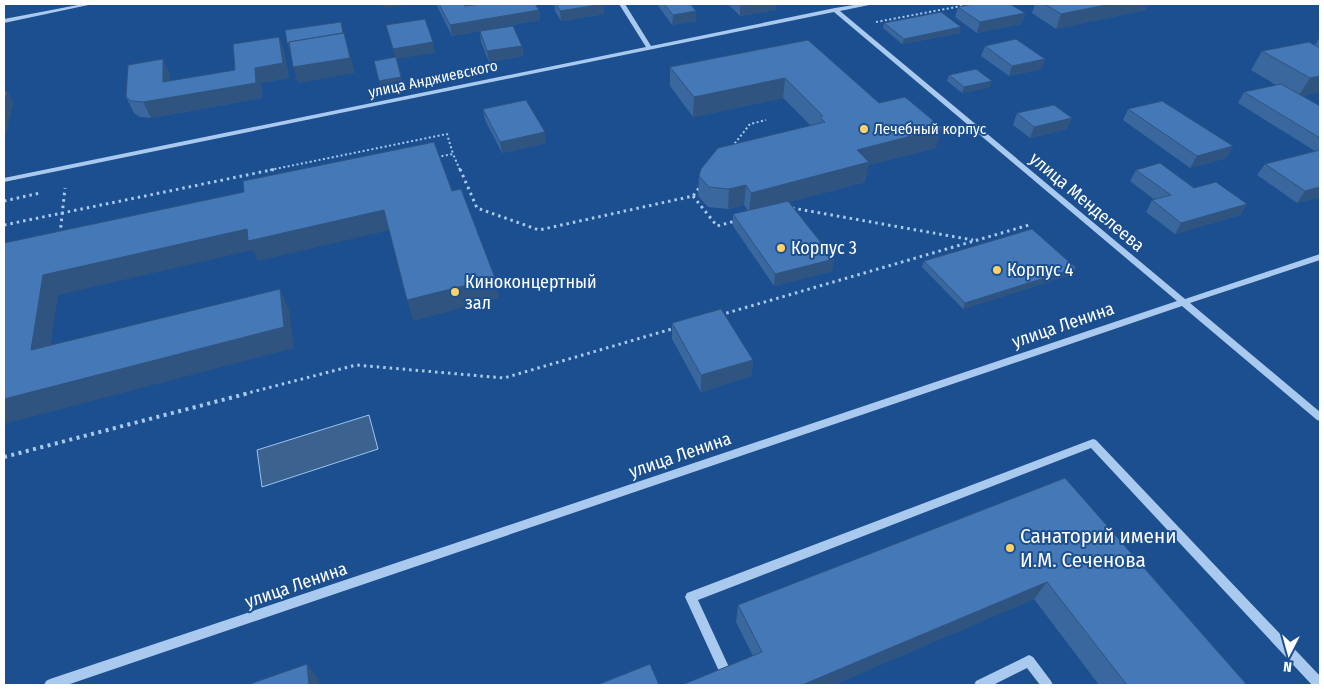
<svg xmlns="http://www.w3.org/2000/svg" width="1324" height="689" font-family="'Fira Sans Condensed',sans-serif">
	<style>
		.water { fill: #3c6290; stroke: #9cc4f0 }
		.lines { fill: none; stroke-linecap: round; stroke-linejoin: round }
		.path-far2 { stroke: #a9c9ee; stroke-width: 2; stroke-dasharray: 2 2.5; stroke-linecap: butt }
		.path-far1 { stroke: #a9c9ee; stroke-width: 3; stroke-dasharray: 2.5 4; stroke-linecap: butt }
		.path { stroke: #a9c9ee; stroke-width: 4; stroke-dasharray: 3 4.5; stroke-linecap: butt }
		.minor { fill: #a9c9ee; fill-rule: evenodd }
		.wall { fill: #3a679d }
		.shaded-wall { fill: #305480 }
		.building { fill: #4478b7; stroke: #305480 }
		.poi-dot { fill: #ffd166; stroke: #1b4f8f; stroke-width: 2 }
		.labels { text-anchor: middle; stroke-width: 4; stroke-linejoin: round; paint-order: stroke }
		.far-street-label { font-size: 15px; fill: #fff; stroke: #1b4f8f }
		.far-poi-label { font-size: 15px; fill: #fff; stroke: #1b4f8f; text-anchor: start }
		.street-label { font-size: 18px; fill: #fff; stroke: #1b4f8f }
		.poi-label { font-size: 18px; fill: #fff; stroke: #1b4f8f; text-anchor: start }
		.near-poi-label { font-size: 21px; fill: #fff; stroke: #1b4f8f; text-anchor: start }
	</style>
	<rect width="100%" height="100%" fill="#1b4f8f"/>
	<path class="water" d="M369,415L378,449L262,487L257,450Z"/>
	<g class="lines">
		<g class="path-far2">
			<path d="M876,22L972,4"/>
			<path d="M732,147L750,124L766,120"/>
			<path d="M437,157L453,154L460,170"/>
			<path d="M270,170L447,134L453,154"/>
		</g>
		<g class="path-far1">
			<path d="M460,169L477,208L539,230L693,196L700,187"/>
			<path d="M693,196L717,226L735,221"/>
			<path d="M4,201L40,193"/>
			<path d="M792,208L973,240"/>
			<path d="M4,225L276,169"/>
			<path d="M60,234L65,188"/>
			<path d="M720,315L1029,225"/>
			<path d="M244,394L356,365L504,378L675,328"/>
		</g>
		<path class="path" d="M4,457L249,393"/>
		<g class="minor">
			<path d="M83,4H93L4,23V19Z"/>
			<path d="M619,4H625L651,46L835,8L860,4H870L869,5L840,11L1185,299L1320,254V260L1190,303L1320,412V421L1317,420L1182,306L67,685H44L46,681L50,679L1177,301L834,12L4,182V178L646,47Z"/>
			<path d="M1093,439L1096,440L1320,676V685H1312L1091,448L698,600L734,678L732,682L728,684L724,682L685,597L687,593Z"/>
			<path d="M1029,655L1033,657L1051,681L1053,685H1040L1027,668L993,685H974L976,681Z"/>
		</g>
	</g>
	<g class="wall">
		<path d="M436,4H464L465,6L539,10L540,20L452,36Z"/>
		<path d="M554,4H603L604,14L561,21L555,11Z"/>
		<path d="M657,4H690L696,11V21L672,25Z"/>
		<path d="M728,4H776V10L740,16Z"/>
		<path d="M1035,4H1148L1145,10L1056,29L1032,13Z"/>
		<path d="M958,7L1025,13L1021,24L977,33L955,17Z"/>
		<path d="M884,23L960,33L902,44L883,28Z"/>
		<path d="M480,31L522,46L523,56L489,62L481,42Z"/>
		<path d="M279,37L284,52L289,78L261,83L262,98L151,118L140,117L134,113L126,97L170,74V81L235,70Z"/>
		<path d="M1320,37V92L1303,96L1320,106V197L1297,203L1257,175L1265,164L1315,151L1238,103L1244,92L1276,85L1251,70L1262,51L1315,45Z"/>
		<path d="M808,40L879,103L936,148L868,165L865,182L789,202L834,259L832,271L774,286L733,226V214L748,211L744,205L728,209L708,207L698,196L699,176L810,125L783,98L693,117L670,86V67Z"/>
		<path d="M985,46L1045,59L1041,69L1009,76L981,56Z"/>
		<path d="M949,75L990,87L962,93L947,81Z"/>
		<path d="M483,109L546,143L502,153L485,120Z"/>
		<path d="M1128,109L1233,146L1226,158L1190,168L1123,120Z"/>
		<path d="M1017,113L1067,129L1030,138L1013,125Z"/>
		<path d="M1136,170L1194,188L1247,204L1240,215L1175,234L1146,212L1152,200H1155L1130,181Z"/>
		<path d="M924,261L1073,274L963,309L922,267Z"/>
		<path d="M672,323L753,360L751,376L701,392L672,339Z"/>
		<path d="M1065,478L1247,685H1099L1034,599L833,685H682L753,656L736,622L738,605Z"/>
	</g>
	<g class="shaded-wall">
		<path d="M383,4H415L384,8Z"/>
		<path d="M603,4L604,14L561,21L560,11Z"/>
		<path d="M753,4H776V10L740,16V6Z"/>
		<path d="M1111,4H1148L1145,10L1056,29L1061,14Z"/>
		<path d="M539,10L540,20L452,36L450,25Z"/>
		<path d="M696,11V21L672,25L673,15Z"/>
		<path d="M1025,13L1021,24L977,33L980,22Z"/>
		<path d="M341,22L355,73L298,83L293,67L347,45L290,54L287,43Z"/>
		<path d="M961,27L960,33L902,44L904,39Z"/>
		<path d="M279,37L284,52L289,78L261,83L262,98L151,118L143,102L255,68Z"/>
		<path d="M433,42L435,53L396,59L393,49Z"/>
		<path d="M522,46L523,56L489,62L487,51Z"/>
		<path d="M163,59L170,74L171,97L163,82Z"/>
		<path d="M1045,59L1041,69L1009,76L1012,66Z"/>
		<path d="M1320,76V92L1298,97L1310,78Z"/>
		<path d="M401,77L402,83L380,87L379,81Z"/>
		<path d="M785,78L783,98L693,117L694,97Z"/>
		<path d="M992,81L990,87L962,93L964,87Z"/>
		<path d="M7,91L14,102L5,136L4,137V103Z"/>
		<path d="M1072,118L1067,129L1030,138L1034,127Z"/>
		<path d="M942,128L936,148L868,165L865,182L749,213L751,193L857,150Z"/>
		<path d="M545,132L546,143L502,153L500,142Z"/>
		<path d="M1233,146L1226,158L1190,168L1197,156Z"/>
		<path d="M746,185L744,205L728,209L729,189Z"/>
		<path d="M1320,187V197L1297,203L1305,191Z"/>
		<path d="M1247,204L1240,215L1175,234L1181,223Z"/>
		<path d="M384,210L390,230L258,261L253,250L58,295L47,370L31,350L43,275L247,229Z"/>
		<path d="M834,259L832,271L774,286L775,274Z"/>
		<path d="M1076,268L1073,274L963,309L965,303Z"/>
		<path d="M495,278L499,298L413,321L407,300Z"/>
		<path d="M280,289L289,310L294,348L4,424V399Z"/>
		<path d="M753,360L751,376L701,392V375Z"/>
		<path d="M1047,582L1034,599L833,685H802Z"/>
		<path d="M307,664L319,680L320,685H309Z"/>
	</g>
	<g class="building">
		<path d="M439,4H464L465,6L481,4H535L539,10L450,25Z"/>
		<path d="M556,4H603L560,11Z"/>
		<path d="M664,4H690L696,11L673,15Z"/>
		<path d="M738,4H753L740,6Z"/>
		<path d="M973,4H1010L1025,13L980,22L958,7Z"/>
		<path d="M1045,4H1111L1061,14Z"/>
		<path d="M941,12L961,27L904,39L884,23Z"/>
		<path d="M425,19L433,42L393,49L386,25Z"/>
		<path d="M341,22L343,33L289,42V43H287L285,30Z"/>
		<path d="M513,26L522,46L487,51L480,31Z"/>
		<path d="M344,33L350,58L293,67L289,42Z"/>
		<path d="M279,37L283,63L255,68L256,83L143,102L131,101L126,97L128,65L163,59V82L235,70L233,44Z"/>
		<path d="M1016,39L1045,59L1012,66L985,46Z"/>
		<path d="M808,40L879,103L905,97L942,128L857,150L869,162L751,193L746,185L729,189L709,187L699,176L701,169L718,148L825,122L820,117L823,116L785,78L694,97L670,67Z"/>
		<path d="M1309,42L1320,48V76L1310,78L1262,51Z"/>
		<path d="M396,57L401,77L379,81L374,61Z"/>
		<path d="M976,69L992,81L964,87L949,75Z"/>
		<path d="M1281,84L1320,106V138L1244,92Z"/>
		<path d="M7,91L4,103V92Z"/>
		<path d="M526,100L545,132L500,142L483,109Z"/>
		<path d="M1162,101L1233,146L1197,156L1128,109Z"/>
		<path d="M1054,105L1072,118L1034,127L1017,113Z"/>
		<path d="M434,142L452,191L461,189L495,278L407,300L384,210L248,241L247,229L43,275L31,350L280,289L284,327L4,399V243L244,192L243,181Z"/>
		<path d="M1320,150V187L1305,191L1265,164Z"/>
		<path d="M1160,163L1194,188L1216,182L1247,204L1181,223L1152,200L1171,195L1136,170Z"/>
		<path d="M788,201L834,259L775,274L733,214Z"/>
		<path d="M1032,229L1076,268L965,303L924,261Z"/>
		<path d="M721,309L753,360L701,375L672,323Z"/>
		<path d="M1065,478L1247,685H1127L1047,582L802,685H682L762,652L738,605Z"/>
		<path d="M307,664L309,685H247Z"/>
		<path d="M650,664L659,685H597Z"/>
	</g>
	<g class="poi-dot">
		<circle cx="864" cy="129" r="5"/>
		<circle cx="781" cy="248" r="5"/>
		<circle cx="997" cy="270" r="5"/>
		<circle cx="455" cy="292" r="5"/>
		<circle cx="1010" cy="548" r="5"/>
	</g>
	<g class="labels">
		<g class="far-street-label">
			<text transform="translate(433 79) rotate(-12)" y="5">улица Анджиевского</text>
		</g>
		<g class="far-poi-label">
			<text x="874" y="134">Лечебный корпус</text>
		</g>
		<g class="street-label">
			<text transform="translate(1087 202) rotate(40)" y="6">улица Менделеева</text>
			<text transform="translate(1063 325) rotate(-19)" y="6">улица Ленина</text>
			<text transform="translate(680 455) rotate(-19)" y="6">улица Ленина</text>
			<text transform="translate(296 585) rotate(-19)" y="6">улица Ленина</text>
		</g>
		<g class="poi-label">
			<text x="791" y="254">Корпус 3</text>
			<text x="1007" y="276">Корпус 4</text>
			<text x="465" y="288">Киноконцертный<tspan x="465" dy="21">зал</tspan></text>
		</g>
		<g class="near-poi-label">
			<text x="1020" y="543">Санаторий имени<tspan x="1020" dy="24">И.М. Сеченова</tspan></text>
		</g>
	</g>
	<rect width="1324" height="689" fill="none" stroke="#ffffff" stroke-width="10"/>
	<g transform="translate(1289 654) rotate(186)" stroke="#1b4f8f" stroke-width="4" paint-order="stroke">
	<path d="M0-4L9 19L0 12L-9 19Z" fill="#ffffff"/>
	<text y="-8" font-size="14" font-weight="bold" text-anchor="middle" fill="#ffffff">N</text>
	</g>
</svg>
